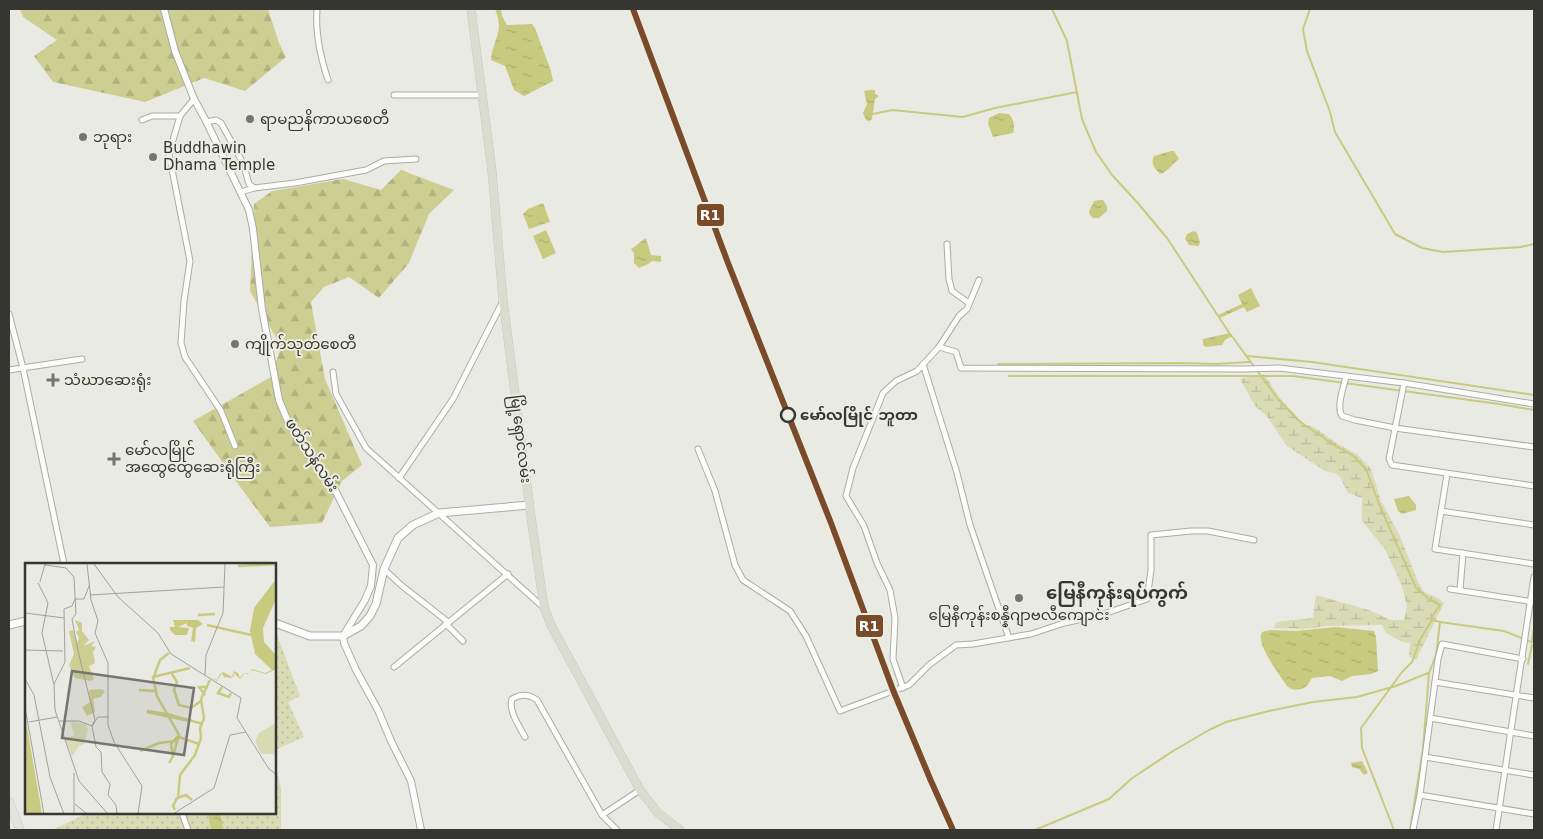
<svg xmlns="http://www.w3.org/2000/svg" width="1543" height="839" font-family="'DejaVu Sans','Noto Sans Myanmar',sans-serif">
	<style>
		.forest { fill: url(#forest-firs) }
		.wetland { fill: url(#wetland-marsh) }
		.park { fill: url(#park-dots) }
		.water { fill: url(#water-ripples) }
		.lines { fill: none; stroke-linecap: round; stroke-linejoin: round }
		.stream { stroke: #c8ca7f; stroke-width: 2 }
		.minor-casing { stroke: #abaca7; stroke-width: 7 }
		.tertiary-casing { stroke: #abaca7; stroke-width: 8 }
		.secondary-casing { stroke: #abaca7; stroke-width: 9 }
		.primary-casing { stroke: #c7c8c4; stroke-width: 9 }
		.trunk-casing { stroke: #c7c8c4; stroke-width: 9 }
		.minor { stroke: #fcfcfb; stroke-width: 5 }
		.tertiary { stroke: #fcfcfb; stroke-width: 6 }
		.secondary { stroke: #fcfcfb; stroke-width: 7 }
		.primary { stroke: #e4e4d9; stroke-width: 8 }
		.trunk { stroke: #dcdcce; stroke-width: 8 }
		.rail-1-casing { stroke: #ecede0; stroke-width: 10 }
		.rail-1 { stroke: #7a4b2a; stroke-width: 6 }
		.poi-dot { fill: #757670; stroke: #ecede0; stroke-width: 2 }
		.stop-dot { fill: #ecede0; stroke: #363732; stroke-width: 2.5 }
		.labels { text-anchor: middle; stroke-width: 4; stroke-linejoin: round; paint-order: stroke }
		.poi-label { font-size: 15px; fill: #363732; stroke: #ecede0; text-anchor: start }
		.stop-label { font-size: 15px; font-weight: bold; fill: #363732; stroke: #ecede0; text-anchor: start }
		.street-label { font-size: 15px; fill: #363732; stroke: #ecede0 }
		.quarter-label { font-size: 18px; font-weight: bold; fill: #363732; stroke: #ecede0 }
		.inset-river { fill: none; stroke: #c8ca7f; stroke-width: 2.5 }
		.inset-road { fill: none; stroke: #a1a29c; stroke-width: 1 }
		.view { fill: #757670; fill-opacity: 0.15; stroke: #757670; stroke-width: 2.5 }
		.inset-edge { fill: none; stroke: #363732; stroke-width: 2.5 }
		.line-badge { stroke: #ecede0; stroke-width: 2 }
		.badge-label { font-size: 14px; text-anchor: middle; font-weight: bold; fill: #fff }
	</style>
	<defs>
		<pattern id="forest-firs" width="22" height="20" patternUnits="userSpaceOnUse" patternTransform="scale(1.25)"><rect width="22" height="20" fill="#cdcf92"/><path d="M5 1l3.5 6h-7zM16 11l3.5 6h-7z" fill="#b1b27e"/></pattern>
		<pattern id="wetland-marsh" width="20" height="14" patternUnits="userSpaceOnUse" patternTransform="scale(1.25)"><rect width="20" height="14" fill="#d8dbb4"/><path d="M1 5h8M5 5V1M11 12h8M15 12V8" fill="none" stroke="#babd9b"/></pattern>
		<pattern id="park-dots" width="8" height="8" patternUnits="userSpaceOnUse" patternTransform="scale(1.25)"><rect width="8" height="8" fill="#d8dbb4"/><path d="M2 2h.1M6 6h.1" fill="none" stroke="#babd9b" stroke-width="1.8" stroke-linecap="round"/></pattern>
		<pattern id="water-ripples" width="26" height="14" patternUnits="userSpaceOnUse" patternTransform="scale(1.25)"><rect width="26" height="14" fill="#c8ca7f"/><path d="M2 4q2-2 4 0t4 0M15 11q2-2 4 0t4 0" fill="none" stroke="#acae6e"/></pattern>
	</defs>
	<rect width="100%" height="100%" fill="#e9eae3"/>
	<g class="forest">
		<path d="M20,9H268L279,43L286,57L245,91L204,78L145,102L53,82L34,56L57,40L23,17Z"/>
		<path d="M401,170L454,190L429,214L409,263L379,298L349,277L324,287L311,302L325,379L362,465L342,481L322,523L270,527L235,480L193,421L271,377L281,347L250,291L254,204L272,191L343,179L381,190Z"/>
	</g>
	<path class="wetland" d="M1264,374L1280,398L1298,418L1306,425L1314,427L1338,444L1357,454L1371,469L1381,501L1400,536L1418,582L1424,592L1438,598L1444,603L1416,660L1409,656L1410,643L1402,642L1386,633L1382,625L1326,626L1304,629L1274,628L1276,622L1313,618L1316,595L1369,610L1391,620H1404L1407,607L1402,586L1385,549L1362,521V498L1348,493L1340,477L1335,473L1325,471L1287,446L1266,415L1255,406L1240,379Z"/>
	<g class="park">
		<path d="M275,630L300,696L288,702L304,737L275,750Z"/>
		<path d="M275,765L281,788V830H53L87,813H275Z"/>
	</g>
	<g class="water">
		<path d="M495,9H501L502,16L507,25L532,24L535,28L551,71L553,81L524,96L514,90L505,66L491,60C493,37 505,33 495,9Z"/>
		<path d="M870,90H875V94L878,95V97L875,99L872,119L869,121L866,120L863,113L867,104L864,91Z"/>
		<path d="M999,113L1009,114C1014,120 1015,126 1013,133L993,137L988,124L989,118Z"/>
		<path d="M1171,151H1174L1179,159C1172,164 1169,171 1160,174C1155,169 1150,163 1154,156Z"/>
		<path d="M1100,200H1103L1107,206V211L1099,218H1093C1085,211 1092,208 1094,201Z"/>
		<path d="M543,203L550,222L529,229L523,214L528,209Z"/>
		<path d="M546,230L556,253L543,259L533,236Z"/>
		<path d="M1194,231L1197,233L1200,242L1199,246L1189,245L1185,239L1187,234Z"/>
		<path d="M646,238L651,255L661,256V262L652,261L648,264L639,268L634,263V253L631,249C637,246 640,241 646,238Z"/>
		<path d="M1251,288L1260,306L1247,312L1244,307L1220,318L1218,315L1242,304L1238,295Z"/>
		<path d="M1230,333L1232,336L1225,340L1222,345L1206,347L1203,345V339Z"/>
		<path d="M1409,496L1416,505V510L1402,514L1398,511L1394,499Z"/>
		<path d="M1336,627L1374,631L1376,637L1378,671L1371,674L1352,676L1342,681L1330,676L1312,678C1310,680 1309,683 1308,685C1302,691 1292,691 1287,686C1280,675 1255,644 1262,632L1270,630L1296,631Z"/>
		<path d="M1362,761L1368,773L1364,775L1359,769L1352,767L1351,763Z"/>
		<path d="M208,813H220L223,829L211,830Z"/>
	</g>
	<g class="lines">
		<g class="stream">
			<path d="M1052,9L1067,41L1082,119L1096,152L1112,175L1136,201L1167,238L1228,331L1278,399L1299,421L1334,445L1352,455L1366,469L1379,504L1416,588L1429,599L1440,605L1433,615L1432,620L1440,622L1436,655L1429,673L1423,749L1410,830"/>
			<path d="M1310,9L1303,29L1304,35L1307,51L1330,112L1335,132L1395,234L1422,248L1443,252L1521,247L1534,244"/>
			<path d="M873,114L892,110L963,117L995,108L1077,92"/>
			<path d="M1247,356L1312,362L1534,395"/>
			<path d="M998,364L1181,363L1216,364L1250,362"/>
			<path d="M1009,376H1293L1499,404L1534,410"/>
			<path d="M1440,622L1504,631L1534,643"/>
			<path d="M1532,640L1534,628"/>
			<path d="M1528,664L1532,645"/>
			<path d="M1035,830L1109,799L1131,779L1173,751L1209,730L1226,722L1269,711L1313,702L1357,697L1396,686L1428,673"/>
			<path d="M1394,830L1362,748L1361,728L1402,672L1412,662L1421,638L1432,620"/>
		</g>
		<g class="minor-casing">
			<g id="minor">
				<path d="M317,9C315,34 320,56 328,80"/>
				<path d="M394,95H483"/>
				<path d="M194,99L180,116L169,154L190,261L184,301L181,343L185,357L221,411L235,446"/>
				<path d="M142,120L152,116H180"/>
				<path d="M207,122L216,120L221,123L243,163L249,184L254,188L295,183L366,170L384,161L416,159"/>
				<path d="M241,192L254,188"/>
				<path d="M947,244L949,279L952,291L969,303"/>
				<path d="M979,280L967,309L959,316L939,347L956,352L961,368L1245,369L1279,368L1404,383L1534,404"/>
				<path d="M9,314L23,368L64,564"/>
				<path d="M923,364L957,473L970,525L1009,638"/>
				<path d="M9,370L82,359"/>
				<path d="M333,372L336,394L366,448L543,607"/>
				<path d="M1346,376C1344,387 1336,406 1342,416L1355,420L1395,428L1534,447"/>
				<path d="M1404,383L1389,459L1392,465L1534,486"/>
				<path d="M698,449L715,491L735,565L743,580L790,611L806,636L840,711L909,685L929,665L956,645L973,644L1031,634L1064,623L1101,615L1147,599L1151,570V535L1191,531H1208L1254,540"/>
				<path d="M1447,474L1435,549L1534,564"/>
				<path d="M399,478L453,399L503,301"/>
				<path d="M1441,511L1534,525"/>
				<path d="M384,569L401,585L448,622"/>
				<path d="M1450,589L1534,602"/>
				<path d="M1460,590L1463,553"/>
				<path d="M446,624L463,641"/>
				<path d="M394,667L508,574"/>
				<path d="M1435,682L1534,698"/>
				<path d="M903,688L893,659L895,618L890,590L877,563L864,526L846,496L853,468L883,393L896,381L917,371L939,347"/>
				<path d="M1430,718L1534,736"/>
				<path d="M525,737C520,727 508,711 512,699C520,694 529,694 537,700L602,815L617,830"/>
				<path d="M1425,757L1534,775"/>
				<path d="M1420,795L1534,814"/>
				<path d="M182,813L188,830"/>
				<path d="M602,815L640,790"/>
				<path d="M1413,830L1420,795L1438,659L1442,644L1523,659"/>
				<path d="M1496,830L1534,577"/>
			</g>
		</g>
		<g class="tertiary-casing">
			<path id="tertiary" d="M164,9L175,51L194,99L205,119L249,210L253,229L262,309L279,400L289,424L297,437L332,484L373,565L371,586L365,600L343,636L344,643L356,670L378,710L391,741L411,781L421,830"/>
		</g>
		<g class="secondary-casing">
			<g id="secondary">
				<path d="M275,623L310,636H343L361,626L370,616L376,604L384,569L398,538L413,525L439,513L529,505"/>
				<path d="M9,625L26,621"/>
			</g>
		</g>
		<g class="primary-casing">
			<path id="primary" d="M9,801L20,830"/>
		</g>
		<g class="trunk-casing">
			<path id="trunk" d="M471,9L492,171L503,300L531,517L544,607L551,625L640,790L658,813L680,830"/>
		</g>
		<use href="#minor" class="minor"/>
		<use href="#tertiary" class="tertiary"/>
		<use href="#secondary" class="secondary"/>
		<use href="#primary" class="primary"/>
		<use href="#trunk" class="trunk"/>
		<g class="rail-1-casing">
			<path id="rail-1" d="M633,9L728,263L831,523L893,690L931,781L953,830"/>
		</g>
		<use href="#rail-1" class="rail-1"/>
	</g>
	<g class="poi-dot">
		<circle cx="250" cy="119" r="5"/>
		<circle cx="83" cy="137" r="5"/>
		<circle cx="153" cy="157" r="5"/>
		<circle cx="235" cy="344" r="5"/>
		<path d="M50.5 372.5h5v5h5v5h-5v5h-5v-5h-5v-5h5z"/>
		<path d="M111.5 451.5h5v5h5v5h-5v5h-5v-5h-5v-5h5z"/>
		<circle cx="1019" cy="598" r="5"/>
	</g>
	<circle class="stop-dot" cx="788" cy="415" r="7"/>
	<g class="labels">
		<g class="poi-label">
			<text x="260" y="124">ရာမညနိကာယစေတီ</text>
			<text x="93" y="142">ဘုရား</text>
			<text x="163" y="153">Buddhawin<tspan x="163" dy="17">Dhama Temple</tspan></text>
			<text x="245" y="349">ကျိုက်သုတ်စေတီ</text>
			<text x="64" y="385">သံဃာဆေးရုံး</text>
			<text x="125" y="455">မော်လမြိုင်<tspan x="125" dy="17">အထွေထွေဆေးရုံကြီး</tspan></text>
			<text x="1019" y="620" text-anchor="middle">မြေနီကုန်းစန္နီဂျာဗလီကျောင်း</text>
		</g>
		<g class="stop-label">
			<text x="800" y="420">မော်လမြိုင် ဘူတာ</text>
		</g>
		<g class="street-label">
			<text transform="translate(521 439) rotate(83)" y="5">မြို့ရှောင်လမ်း</text>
			<text transform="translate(312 455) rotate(57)" y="5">ဖတ်သန်လမ်း</text>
		</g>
		<g class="quarter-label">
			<text x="1117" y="599">မြေနီကုန်းရပ်ကွက်</text>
		</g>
	</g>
	<g transform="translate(25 563)">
		<rect width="251" height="251" fill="#e9eae3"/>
		<path d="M249,161L251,162V196L249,191H236L230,178L234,170Z" fill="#d8dbb4"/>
		<path d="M50,57L57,60V68L64,77L58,83L70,78L66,83L71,84L68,89L70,100L64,103L69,116L65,118L50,115L44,102L49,91L44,68L48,67L52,80L54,75L51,69L54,67ZM76,126L80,128L76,134L68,136L70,149L62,153L57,144L65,139L64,127Z" fill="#cdcf92"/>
		<path d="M45,158L61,161L63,167L59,181L54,183L47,193L40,175L49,172Z" fill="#d8dbb4"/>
		<path d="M251,16V36L238,65L239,79L251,92V106L241,111L227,107L223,111H219L215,116L209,110V113L206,115L199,114L197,110L192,118L185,114L192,117L195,111L198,109L207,114L209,108L213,110L215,115L218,111L224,110L227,106L240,110L247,107L230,91L225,68L229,45ZM148,57H173L178,61L171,65L170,79L166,78L168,65L162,63V60L153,64L164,65L162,72H150L145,67V64H150ZM0,152L17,251H0Z" fill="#c8ca7f"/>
		<path class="inset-river" d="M213,3L252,1M173,52L190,51M182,62L226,72M147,111L152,119L149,127L154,142L166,145L176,138M129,113L135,97L144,90M197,124L193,130L204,134L206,130M114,127L130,128M180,132L174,124H181M122,148L141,151M122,149L165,158M142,151L178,161M154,174L174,181M115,188L134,180L151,178M148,193L154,172L132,133L128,114L165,105M144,200L148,193L146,181L153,173M153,235L155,212L170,192L176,175L175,165L179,155L176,136L185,117M150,247L148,243L152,235L161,232L167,237"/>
		<path class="inset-road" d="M62,1L66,37L73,58L70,70L83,100V162L89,179L117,223L113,251M69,1L93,34L133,70L146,91L216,135L212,155L244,206L252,212M20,2L41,5L49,14L51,51L47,56L53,88L70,157L67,163L71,184L76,189L77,209L85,221L83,232L91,242L92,251M15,19L20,1M13,20L23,40L17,70L29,122L30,147L54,218L83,251M65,32L199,24M0,50L39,55M0,87L38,88M180,112L181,92L198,50L200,1M0,116L9,132L25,214L39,251M29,121L40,99L39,46L47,43L50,36H59L64,23M0,144L19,251M34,158H54L67,163L73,154H83M4,159L32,154M49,210V251M50,241L62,251M148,251L189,225L205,172L221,169"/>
		<path class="view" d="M47,108L169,125L159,192L37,175Z"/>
		<rect width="251" height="251" class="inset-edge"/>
	</g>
	<g class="line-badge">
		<rect x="696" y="203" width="29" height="24" rx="5" fill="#7a4b2a"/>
		<rect x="855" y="614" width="29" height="24" rx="5" fill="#7a4b2a"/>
	</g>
	<g class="badge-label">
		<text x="710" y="220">R1</text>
		<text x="869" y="631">R1</text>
	</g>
	<rect width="1543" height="839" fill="none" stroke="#363732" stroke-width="20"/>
</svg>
